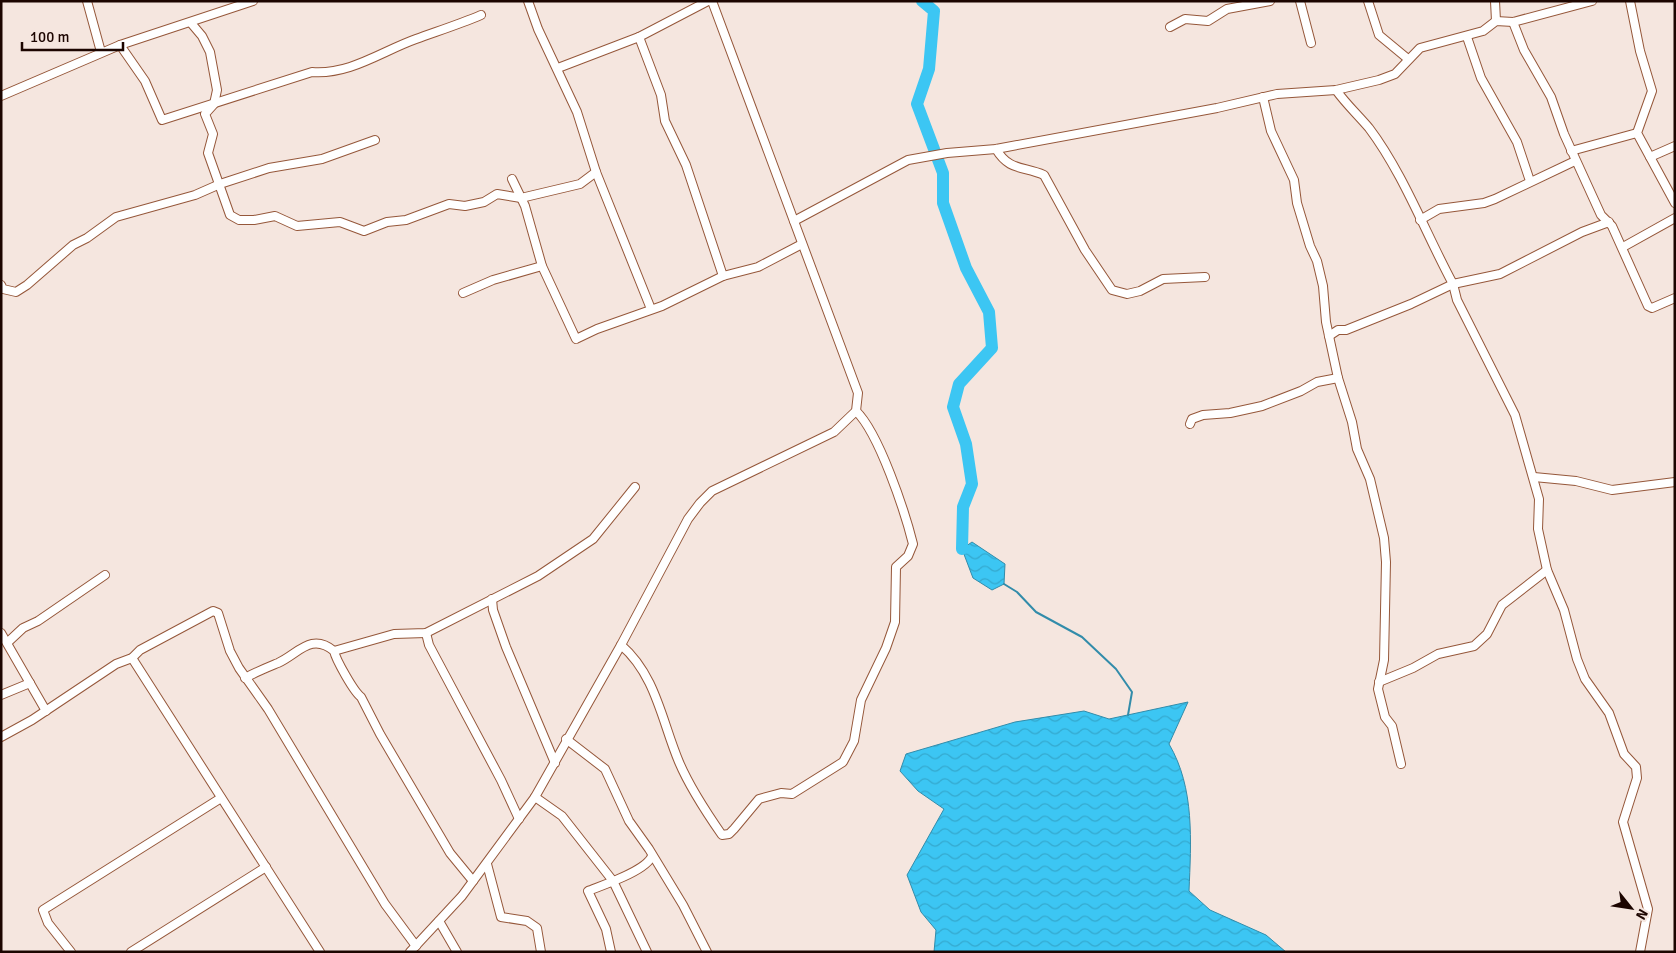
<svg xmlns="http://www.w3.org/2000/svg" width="1676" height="953" font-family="Signika,sans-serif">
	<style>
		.water { fill: url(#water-waves); stroke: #328caa }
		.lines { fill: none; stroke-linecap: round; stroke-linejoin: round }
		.stream { stroke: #328caa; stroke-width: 2 }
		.river { stroke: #3cc6f3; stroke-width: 12 }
		.minor-casing { stroke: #95573a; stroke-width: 10 }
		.minor { stroke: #fff; stroke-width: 8 }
	</style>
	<defs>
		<pattern id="water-waves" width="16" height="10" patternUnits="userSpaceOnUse" patternTransform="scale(1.25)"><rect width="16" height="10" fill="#3cc6f3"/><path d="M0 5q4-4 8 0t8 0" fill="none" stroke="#34a9cf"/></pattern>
	</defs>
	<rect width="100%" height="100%" fill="#f5e6df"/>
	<g class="water">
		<path d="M972,542L1005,564L1004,584L992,590L973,578L962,549Z"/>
		<path d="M1188,702L1169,744C1195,788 1191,842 1189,891L1210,910L1266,935L1286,952H934L936,930L921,912L907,875L944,809L918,791L900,771L906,754L1015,722L1084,711L1109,719Z"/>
	</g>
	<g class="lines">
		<path class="stream" d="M1004,584L1017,592L1036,612L1082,637L1116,669L1132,692L1128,715"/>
		<path class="river" d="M922,1L934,11L929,69L917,104L943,173V203L966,268L989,312L992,348L959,384L953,407L966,444L972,484L963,507L962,549"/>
		<g class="minor-casing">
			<g id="minor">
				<path d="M87,1L101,52"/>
				<path d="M528,1L538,29L577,112L596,172L651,309"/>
				<path d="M1300,1L1311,43"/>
				<path d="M1368,1L1379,35L1408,59"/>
				<path d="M1495,1L1496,21"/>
				<path d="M1630,1L1640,51L1652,91L1637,133L1675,203"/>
				<path d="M1513,22L1524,50L1551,97L1564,134L1601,215L1612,226L1648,306L1652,308L1675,298"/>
				<path d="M191,23L202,36L210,52L217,90L214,104L205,114L213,134L208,153L230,215L239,220H254L275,216L297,226L340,222L364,231L387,222L406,220L449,204L465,206L484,202L497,194L521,198L580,184L596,172"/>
				<path d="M1170,27L1185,19L1208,21L1227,9L1270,1"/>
				<path d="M639,37L661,95L665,121L686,165L723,276"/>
				<path d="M1467,37L1481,78L1517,142L1530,181"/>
				<path d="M120,45L145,81L162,120L312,72C350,75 382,51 416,39C438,31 460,24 481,15"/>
				<path d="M558,68L639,37L708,1"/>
				<path d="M1336,90C1346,104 1358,115 1369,128C1403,173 1426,234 1453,284L1457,300L1515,415L1539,499L1538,529L1547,570L1564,610L1577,659L1585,679L1609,713L1624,754L1636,767L1637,778L1623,822L1648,909L1640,952"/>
				<path d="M1,96L120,45L253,1"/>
				<path d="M1263,97L1271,131L1294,180L1297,203L1310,246L1317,261L1323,286L1326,322L1338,378L1352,422L1357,449L1370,479L1384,538L1386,562L1384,660L1378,689L1385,717L1392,726L1401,764"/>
				<path d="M996,149C1009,171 1023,166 1044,175L1085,250L1112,290L1127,294L1140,291L1163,279L1205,277"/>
				<path d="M1571,151L1637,133"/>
				<path d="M1650,157L1675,146"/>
				<path d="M512,179L525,206L542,266L576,339L597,329L662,306L723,276L758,267L802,244"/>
				<path d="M1420,220L1439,209L1484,203L1495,199L1575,161"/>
				<path d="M794,221L908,160L947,153L996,149L1217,108L1277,94L1336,90L1379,80L1395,74L1420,48L1483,31L1496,21L1513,22L1592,1"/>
				<path d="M1623,247L1675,218"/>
				<path d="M1,285L3,289L16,292L27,285L73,245L87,238L116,217L195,195L220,184L269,168L322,159L375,140"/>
				<path d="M463,293L493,280L542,266"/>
				<path d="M1329,336L1338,330H1346L1411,304L1453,284L1500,274L1582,232L1609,222"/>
				<path d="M1190,424L1192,419L1203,415L1230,413L1262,406L1301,391L1317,382L1338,378"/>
				<path d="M1534,477L1576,481L1612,490L1675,482"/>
				<path d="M492,599L493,610L506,647L555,763"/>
				<path d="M1,633L46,711"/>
				<path d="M426,633L429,645L501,780L519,819"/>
				<path d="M8,642L23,628L38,621L105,575"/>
				<path d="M621,645C656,675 662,722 679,762C690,788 706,812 722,835L729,834L734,829L759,799L781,793L792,794L843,762L854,741L861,700L886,648L895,622L896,567L908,556L913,544C905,512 879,433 856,411"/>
				<path d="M334,651L394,634L426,633L538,576L593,539L635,487"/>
				<path d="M132,658L320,952"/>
				<path d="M245,678C256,672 266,668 278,663C298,654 311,632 334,651C336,660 354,692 361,697L380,734L450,853L473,881"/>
				<path d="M1379,682L1413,668L1438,654L1474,646L1487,634L1502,605L1547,570"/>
				<path d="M1,695L30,683"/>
				<path d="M1,737L32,720L116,664L132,658L140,650L213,611L218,613L230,651L239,668L268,709L385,904L416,946"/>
				<path d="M566,739L605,769L629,821L649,849L683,905L707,952"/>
				<path d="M535,797L562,816L613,881L647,952"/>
				<path d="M487,864L501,917L527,921L537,928L541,952"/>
				<path d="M439,921L457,952"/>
				<path d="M71,952L48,923L43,910L221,798"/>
				<path d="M131,952L266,867"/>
				<path d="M410,952L462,896L535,797L621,645L688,519L700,503L712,491L834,432L856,411L858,393L712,1"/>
				<path d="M611,952L606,929L588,891C603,885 646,871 652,856"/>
			</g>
		</g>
		<use href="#minor" class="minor"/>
	</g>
	<rect width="1676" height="953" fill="none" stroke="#1c0500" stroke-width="5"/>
	<g transform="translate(1631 908) rotate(120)" stroke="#f5e6df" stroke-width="4" paint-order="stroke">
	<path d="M0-4L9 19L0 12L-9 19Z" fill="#1c0500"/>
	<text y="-8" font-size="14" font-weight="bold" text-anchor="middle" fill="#1c0500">N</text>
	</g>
	<path d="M22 42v8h101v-8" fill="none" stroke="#1c0500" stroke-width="2.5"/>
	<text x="30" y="42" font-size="15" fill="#1c0500" stroke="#f5e6df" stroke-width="4" paint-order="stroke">100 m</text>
</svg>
